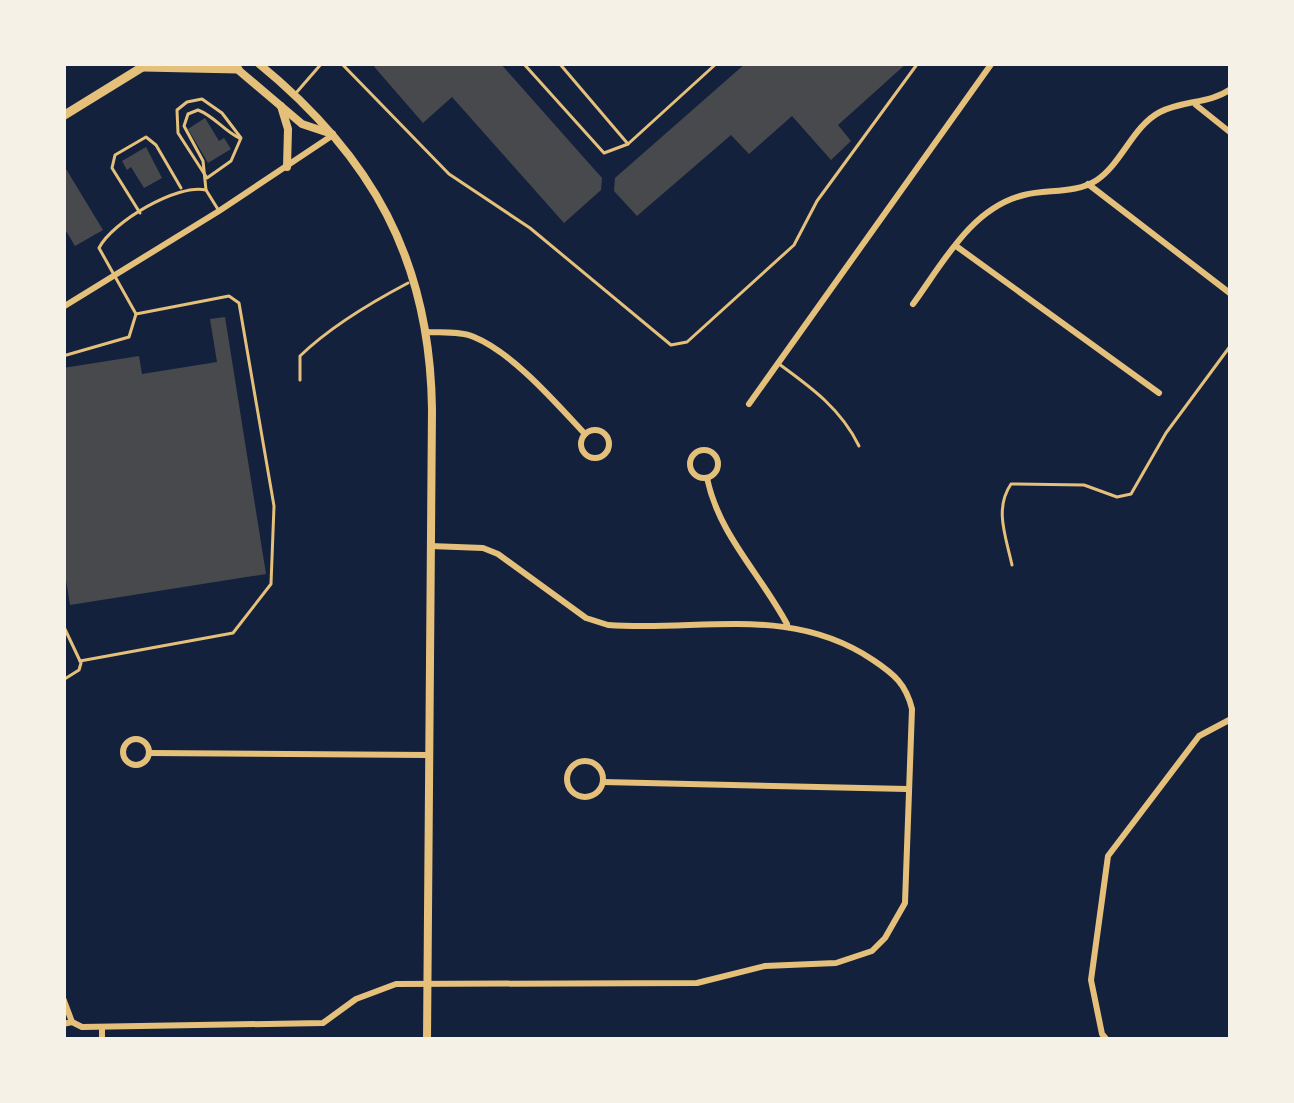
<svg xmlns="http://www.w3.org/2000/svg" width="1294" height="1103" font-family="'Nunito Sans',sans-serif">
	<style>
		.building { fill: #48494c }
		.lines { fill: none; stroke-linecap: round; stroke-linejoin: round }
		.service { stroke: #e5c07b; stroke-width: 3 }
		.minor { stroke: #e5c07b; stroke-width: 6 }
		.tertiary { stroke: #e5c07b; stroke-width: 8 }
		.primary { stroke: #e5c07b; stroke-width: 9 }
	</style>
	<rect width="100%" height="100%" fill="#14213d"/>
	<g class="building">
		<path d="M371,63H500L602,178L601,190L564,223L452,97L423,123Z"/>
		<path d="M746,63H907L838,125L851,141L831,160L792,116L749,154L731,135L637,216L614,191L615,178Z"/>
		<path d="M205,118L219,141L224,138L231,149L208,163L188,129Z"/>
		<path d="M146,147L162,178L144,188L131,167L127,170L122,161Z"/>
		<path d="M63,164L103,230L75,246L63,226Z"/>
		<path d="M225,317L266,574L70,605L63,561V368L139,356L142,374L217,362L210,319Z"/>
	</g>
	<g class="lines">
		<g class="service">
			<path d="M341,63L449,174L530,228L671,345L687,342L794,245L817,201L918,63"/>
			<path d="M523,63L604,153L628,144L717,63"/>
			<path d="M559,63L628,144"/>
			<path d="M296,93L322,63"/>
			<path d="M202,99L222,113L241,138L231,161L207,178L178,133L177,110L187,102Z"/>
			<path d="M206,190L203,161L184,126L188,114L198,110C214,116 223,130 239,138"/>
			<path d="M140,213L112,168L115,155L146,137L156,145L181,188"/>
			<path d="M63,356L129,337L136,314L99,248C112,222 178,183 206,190L219,211"/>
			<path d="M779,364C812,388 841,409 859,446"/>
			<path d="M300,380V356C331,326 370,303 408,283"/>
			<path d="M1012,565C1006,537 994,509 1011,484L1084,485L1117,497L1131,494L1166,433L1231,345"/>
			<path d="M63,625L81,663L79,670L63,680"/>
			<path d="M80,661L233,633L271,584L274,506L239,303L229,296L136,314"/>
		</g>
		<g class="minor">
			<path d="M1196,105L1231,133"/>
			<path d="M1088,184L1231,294"/>
			<path d="M956,246L1159,393"/>
			<path d="M913,304C943,263 971,208 1024,195C1047,189 1076,194 1097,180C1122,163 1133,126 1160,112C1184,100 1209,104 1231,89"/>
			<path d="M63,307L219,211L333,135"/>
			<path d="M426,332C441,333 460,331 474,337C513,353 556,403 585,434"/>
			<path d="M749,404L992,63"/>
			<circle cx="595" cy="444" r="14"/>
			<circle cx="704" cy="464" r="14"/>
			<path d="M707,478C719,535 759,572 787,624"/>
			<circle cx="136" cy="752" r="13"/>
			<path d="M149,753L428,755"/>
			<circle cx="585" cy="779" r="18"/>
			<path d="M603,782L907,789"/>
			<path d="M63,998L72,1022L63,1024"/>
			<path d="M72,1022L82,1027L323,1023L356,999L396,984L697,983L765,966L836,963L872,951L885,938L905,903L912,709C906,684 894,674 873,660C790,604 701,632 608,625L586,618L498,554L483,548L430,546"/>
			<path d="M102,1027V1040"/>
			<path d="M1107,1040L1102,1034L1091,980L1108,856L1199,736L1231,719"/>
		</g>
		<g class="tertiary">
			<path d="M230,63L302,124L332,134"/>
			<path d="M258,63C372,156 430,260 432,409L427,1040"/>
			<path d="M281,106L288,129L287,167"/>
		</g>
		<g class="primary">
			<path d="M143,67L238,69"/>
			<path d="M63,116L149,63"/>
		</g>
	</g>
	<rect width="1294" height="1103" fill="none" stroke="#f6f1e7" stroke-width="132"/>
</svg>
